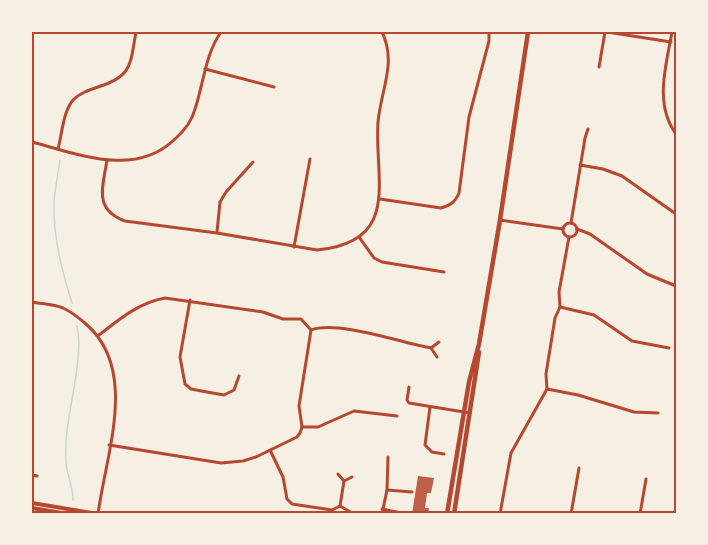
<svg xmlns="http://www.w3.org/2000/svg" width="708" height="545" font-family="Mulish,sans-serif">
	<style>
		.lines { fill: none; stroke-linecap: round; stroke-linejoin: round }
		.stream { stroke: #c9d6d2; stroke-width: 1.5 }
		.building { fill: #bf614a }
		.minor { stroke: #b5482f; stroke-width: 3 }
		.tertiary { stroke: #b5482f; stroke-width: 4 }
		.secondary { stroke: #b5482f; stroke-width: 4.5 }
		.neatline { fill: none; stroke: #b5482f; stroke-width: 2 }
	</style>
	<rect width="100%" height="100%" fill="#f6efe4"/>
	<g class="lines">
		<g class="stream">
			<path d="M60,160C58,174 55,188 54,202C53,237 62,271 72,303"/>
			<path d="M73,500C73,489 69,480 67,469C65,460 66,450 66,441C68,409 84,355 77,326"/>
		</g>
	</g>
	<path class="building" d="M418,476L434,478L431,493H427L425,508H429L428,514H412Z"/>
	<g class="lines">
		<g class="minor">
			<path d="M607,32L671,42"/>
			<path d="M672,32C666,66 654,104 676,134"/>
			<path d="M599,67L605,32"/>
			<path d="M205,69L274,87"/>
			<path d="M32,142C78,154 135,178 175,139C184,131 192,121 195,109C204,82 205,55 221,32"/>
			<path d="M58,149C62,134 63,112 73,100C80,93 89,90 98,87C133,76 130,64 136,32"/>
			<path d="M107,160C103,187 93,209 125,221L217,233L317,250C402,242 374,179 378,122C381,89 397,63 382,32"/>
			<path d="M580,165L603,169L622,176L676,214"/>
			<path d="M380,199L441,208C451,205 455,202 459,193L469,117L489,41V32"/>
			<path d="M500,220L563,229"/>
			<circle cx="570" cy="230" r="7"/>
			<path d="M571,223L585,138L588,129"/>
			<path d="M577,229L590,234L647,274L676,286"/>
			<path d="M217,232L220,202L226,192L253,162"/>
			<path d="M359,237L374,258L382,262L444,272"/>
			<path d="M294,247L310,159"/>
			<path d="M190,300L180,357L185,384L191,389L207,392L224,395L234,390L239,376"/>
			<path d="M32,302C42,304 53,304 63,308C72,312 79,318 86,324C139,370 106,453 98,514"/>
			<path d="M560,307L594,315L632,341L669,348"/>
			<path d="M311,330C338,320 402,343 431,348L439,342"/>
			<path d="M99,335C120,319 138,303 165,298L263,312L283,319H301L311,330L299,406L302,427L300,433L297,437L256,457L243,461L221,463L109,445"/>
			<path d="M431,348L437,357"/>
			<path d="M409,387L407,400L409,403L470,413"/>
			<path d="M547,389L578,395L634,412L658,413"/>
			<path d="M430,407L425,445L432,452L444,454"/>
			<path d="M302,427H318L354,411L397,416"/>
			<path d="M32,433V436"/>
			<path d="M270,450L283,477L287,499L292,504L332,510L340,506L354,514"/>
			<path d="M338,474L344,481L340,506"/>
			<path d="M32,475L37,476"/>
			<path d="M344,481L352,477"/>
			<path d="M387,490L412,492"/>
			<path d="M382,509L406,514"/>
			<path d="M382,514L387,490L388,457"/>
			<path d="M500,514L511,453L547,389L546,374L555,318L560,307L559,292L569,237"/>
			<path d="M571,514L579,468"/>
			<path d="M640,514L646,479"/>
		</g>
		<g class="tertiary">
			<path d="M32,503L98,514"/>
			<path d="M32,508L68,514"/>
		</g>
		<g class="secondary">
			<path d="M447,514L469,382L479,344L500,220L528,32"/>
			<path d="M454,514L479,352"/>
		</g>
	</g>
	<rect width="708" height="545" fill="none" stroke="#f6efe4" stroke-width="66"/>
	<rect x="33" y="33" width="642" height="479" class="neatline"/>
</svg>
